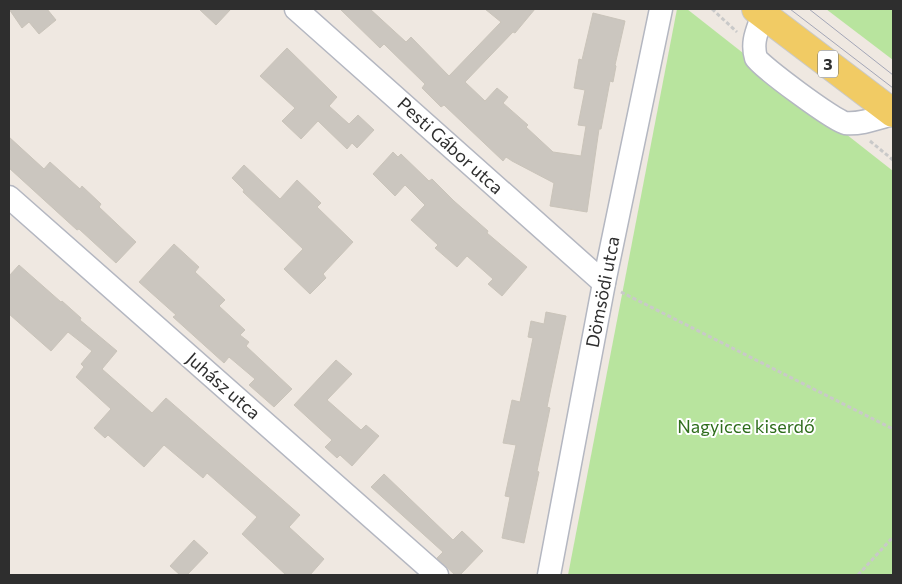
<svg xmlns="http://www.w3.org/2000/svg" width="902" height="584" font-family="Commissioner,sans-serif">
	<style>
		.green { fill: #b8e49e }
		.building { fill: #cbc6bf; stroke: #cac4ba }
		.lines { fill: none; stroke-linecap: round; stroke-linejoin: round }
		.minor-casing { stroke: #b4b7c1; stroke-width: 25 }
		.major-casing { stroke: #c9c9c9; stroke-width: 30 }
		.path { stroke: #c9c9c9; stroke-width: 3; stroke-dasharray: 4 2.5; stroke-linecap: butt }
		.minor { stroke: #fff; stroke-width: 22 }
		.major { stroke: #f1cb64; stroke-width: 28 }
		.tram { stroke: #a3a6b7; stroke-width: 1 }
		.labels { text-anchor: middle; stroke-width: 4; stroke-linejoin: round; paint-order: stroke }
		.shield { fill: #fff; stroke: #6d6d6d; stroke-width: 1 }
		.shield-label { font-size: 16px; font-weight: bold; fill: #2e2e2e }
		.street-label { font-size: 18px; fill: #2e2e2e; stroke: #fff }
		.park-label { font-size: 18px; fill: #2f6d1c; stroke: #fff }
	</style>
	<rect width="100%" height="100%" fill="#efe8e1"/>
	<g class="green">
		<path d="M677,9H687L893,171V575H568Z"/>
		<path d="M826,9H893V60Z"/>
	</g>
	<g class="building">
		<path d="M9,9H47L56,20L39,34L29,22L22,28Z"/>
		<path d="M199,9H231L216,25Z"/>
		<path d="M340,9H370L406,42L411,37L449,76L501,22L485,9H535L515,33L513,32L465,82L485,101L497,88L508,97L503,103L528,125L526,127L553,152L581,156L586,126L578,125L585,90L574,88L579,59L582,60L593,13L625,21L615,65L616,66L613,82L610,81L601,129H599L587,212L550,206L554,183L512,161L506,157L503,161L444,105L441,107L422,88L425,84L384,44L380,48Z"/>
		<path d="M287,48L337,97L329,106L349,124L358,115L374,130L357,148L352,143L347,149L318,121L301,139L282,121L295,108L260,76Z"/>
		<path d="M9,137L44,169L50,162L80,189L82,186L101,204L99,207L136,242L116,263L79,229L77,230L9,168Z"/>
		<path d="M393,152L398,157L401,154L429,181L432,179L454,201L488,231L487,233L527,267L502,296L488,284L493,279L467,256L457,267L435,248L438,245L411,220L425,205L405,185L395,196L373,174Z"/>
		<path d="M244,165L280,199L297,180L321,203L317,207L353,242L323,274L326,278L310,294L284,269L303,249L243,192L244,190L232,178Z"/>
		<path d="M174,244L199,267L195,272L225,300L219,306L245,330L240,335L249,342L246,346L292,389L274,407L249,385L255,379L229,357L224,363L173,317L176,315L139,282Z"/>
		<path d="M19,265L61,302L62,301L81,318L80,320L117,351L102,369L152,413L166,398L300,515L289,527L324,559L310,575H286L242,534L257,517L207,473L203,478L164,445L144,467L108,435L105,438L94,428L111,409L76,377L84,367L81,364L92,351L68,332L51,351L9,314V276Z"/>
		<path d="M546,312L566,316L547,407L550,408L537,471L539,472L524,543L502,538L510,497L505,496L516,445L503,443L512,400L520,402L533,338L528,337L531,321L544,324Z"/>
		<path d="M336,360L352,374L327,400L361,430L366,425L379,436L352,466L340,455L337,458L325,447L332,440L294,405Z"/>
		<path d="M384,474L453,540L462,531L483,551L460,575H455L437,558L443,552L371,487Z"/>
		<path d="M194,540L208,553L187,575H180L170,566Z"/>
	</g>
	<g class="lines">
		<g class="minor-casing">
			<g id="minor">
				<path d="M296,9L604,283"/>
				<path d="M763,14C758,30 751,41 756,58C759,65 836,122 845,123C860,125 878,118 893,114"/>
				<path d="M9,197L437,575"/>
				<path d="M549,575L604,283L661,9"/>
			</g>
		</g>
		<g class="major-casing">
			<path id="major" d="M756,9L893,113"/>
		</g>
		<g class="path">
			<path d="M712,9L737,32"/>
			<path d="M870,141L893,160"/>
			<path d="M621,292L893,429"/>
			<path d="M858,575L893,537"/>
		</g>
		<use href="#minor" class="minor"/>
		<use href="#major" class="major"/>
		<g class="tram">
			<path d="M790,9L893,88"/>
			<path d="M809,9L893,75"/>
		</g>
	</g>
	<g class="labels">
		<rect class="shield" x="818" y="50.5" width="20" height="27" rx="4"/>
		<g class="shield-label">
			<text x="828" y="70">3</text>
		</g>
		<g class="street-label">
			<text transform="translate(450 146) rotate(42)" y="6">Pesti Gábor utca</text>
			<text transform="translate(603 292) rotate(-79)" y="6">Dömsödi utca</text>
			<text transform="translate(223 386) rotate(41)" y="6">Juhász utca</text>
		</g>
		<g class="park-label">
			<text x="746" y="433">Nagyicce kiserdő</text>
		</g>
	</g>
	<rect width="902" height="584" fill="none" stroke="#2e2e2e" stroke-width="20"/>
</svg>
